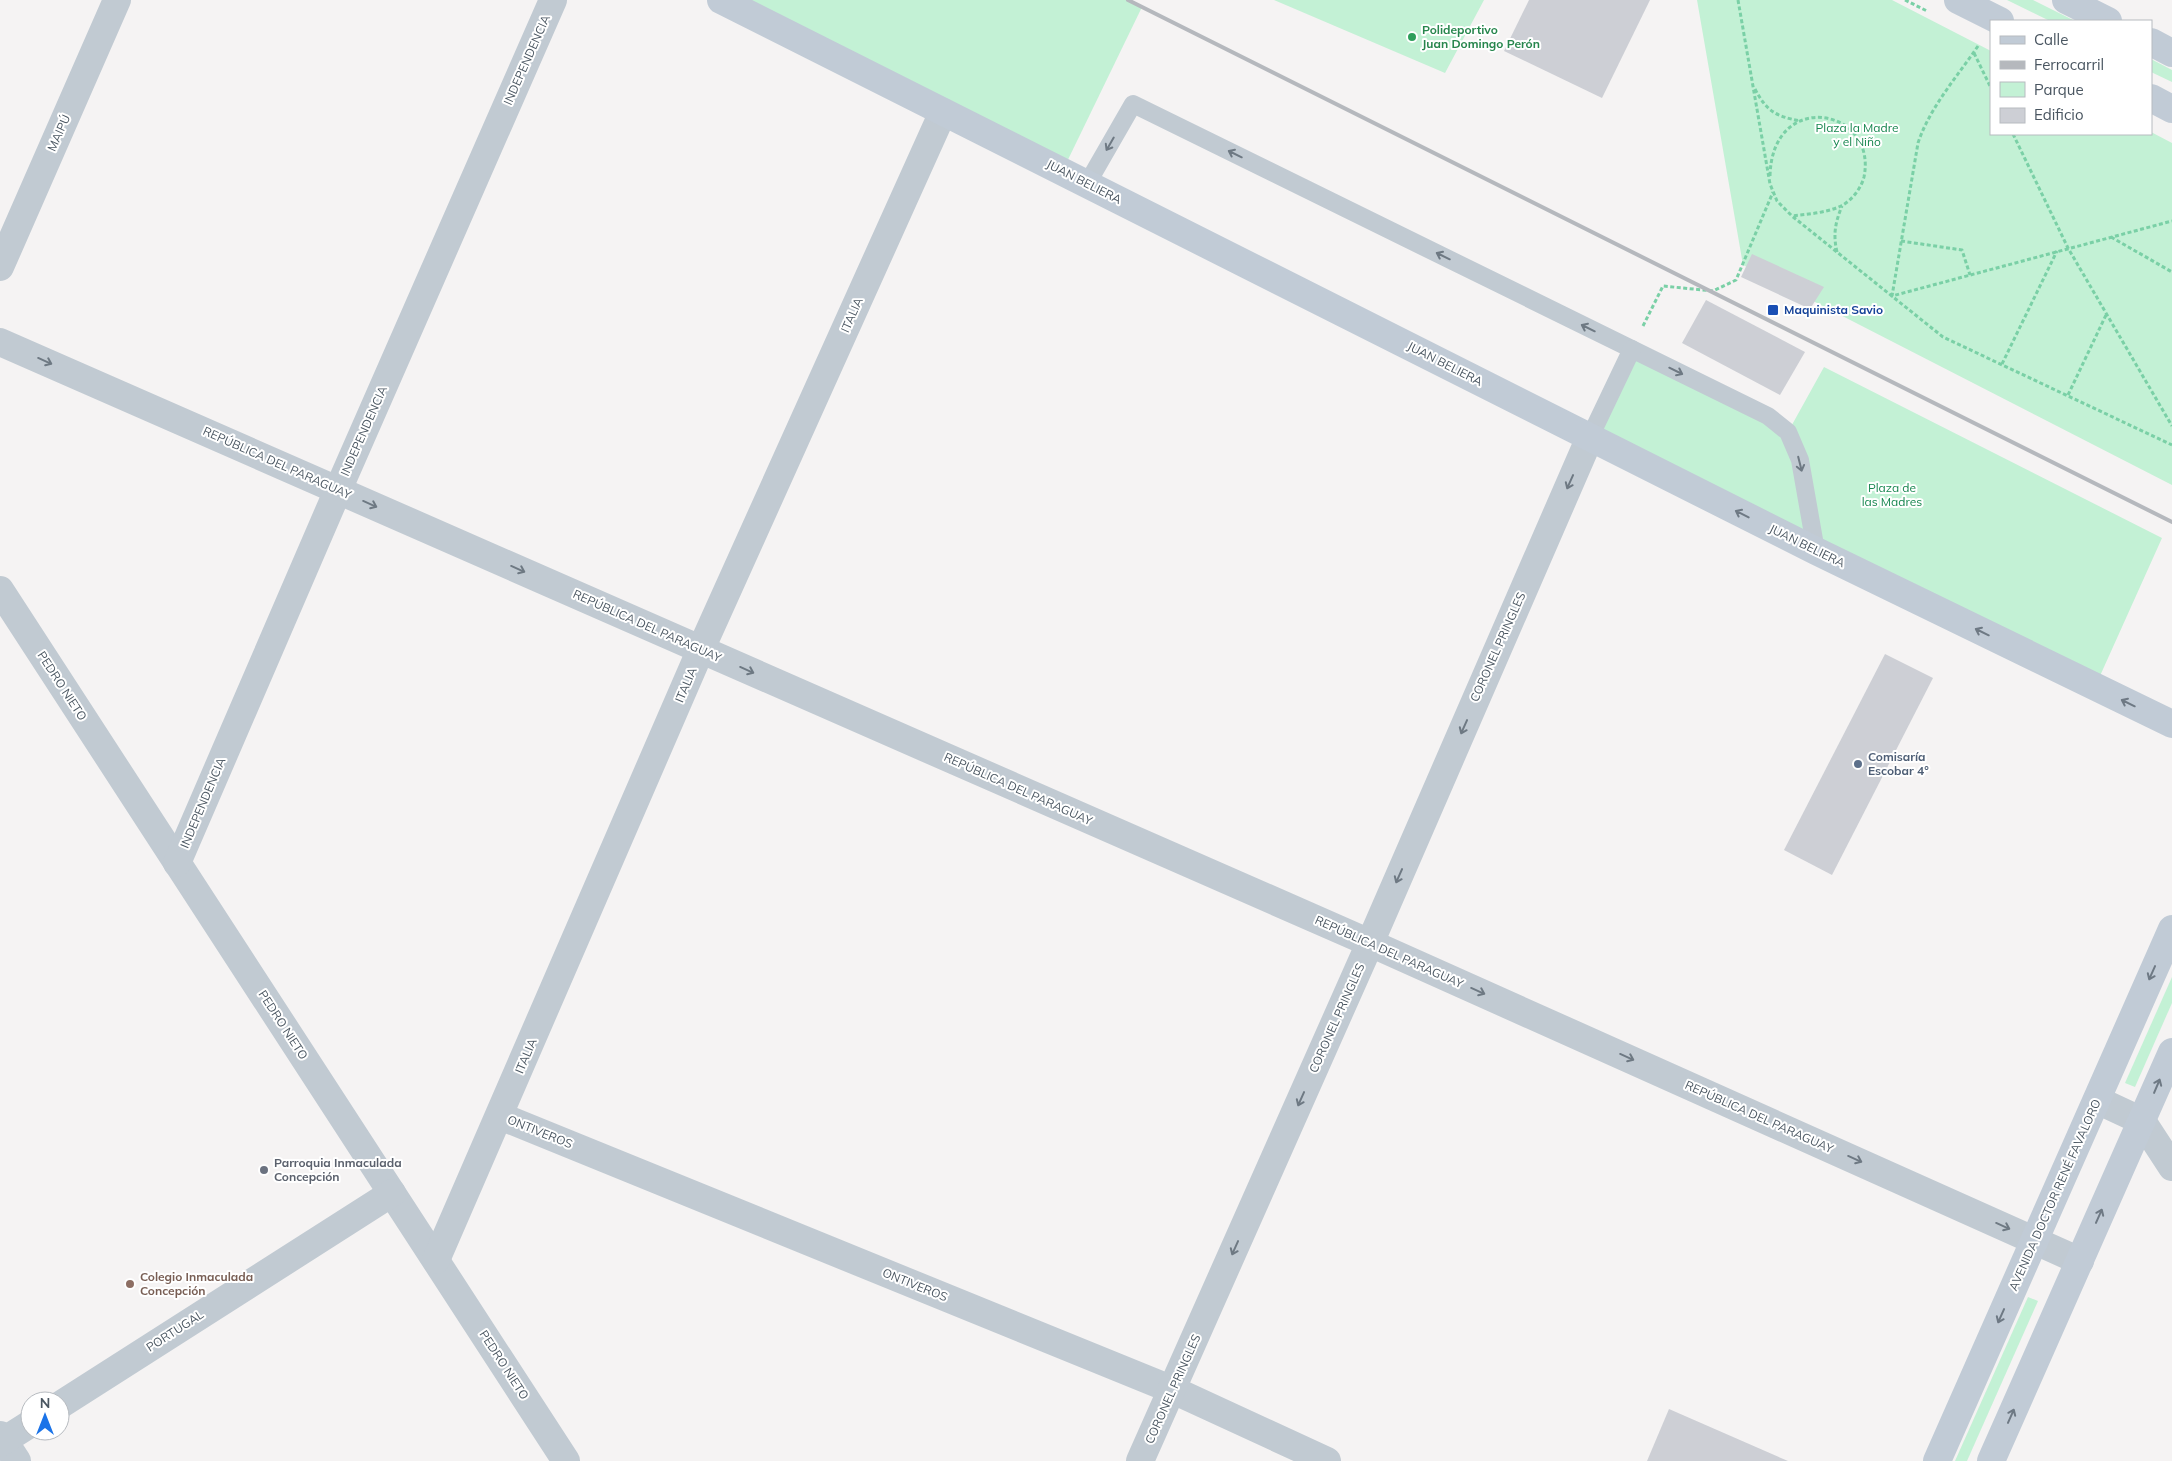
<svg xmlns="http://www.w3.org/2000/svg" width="2172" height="1461" font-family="Mulish,sans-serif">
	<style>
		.green { fill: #c3f1d5 }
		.building { fill: #cdcfd5 }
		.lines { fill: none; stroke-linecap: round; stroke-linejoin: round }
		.path { stroke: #7ad0a6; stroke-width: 3; stroke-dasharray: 4 2.5; stroke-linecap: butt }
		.lane { stroke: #c1cad2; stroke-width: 18 }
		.street { stroke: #c1cad2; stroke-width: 28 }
		.secondary { stroke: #c1cbd6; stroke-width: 28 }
		.rail { stroke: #b5b8bd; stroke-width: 4 }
		.oneway { stroke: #6e7983 }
		.oneway2 { stroke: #6e7984 }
		.leisure-dot { fill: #2e9e5b; stroke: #fff; stroke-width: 2 }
		.transit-dot { fill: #1a4fb4; stroke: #fff; stroke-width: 2 }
		.service-dot { fill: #5c6f8a; stroke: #fff; stroke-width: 2 }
		.worship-dot { fill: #6b7280; stroke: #fff; stroke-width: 2 }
		.education-dot { fill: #8d6e63; stroke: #fff; stroke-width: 2 }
		.labels { text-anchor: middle; stroke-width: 4; stroke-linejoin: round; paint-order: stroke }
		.leisure-label { font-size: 12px; font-weight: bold; fill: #27864d; stroke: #fff; text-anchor: start }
		.street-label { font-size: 12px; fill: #4a5661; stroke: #fff }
		.park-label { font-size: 12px; fill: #17864f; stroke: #fff }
		.transit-label { font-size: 12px; font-weight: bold; fill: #164399; stroke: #fff; text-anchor: start }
		.service-label { font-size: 12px; font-weight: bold; fill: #4e5e75; stroke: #fff; text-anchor: start }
		.worship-label { font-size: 12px; font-weight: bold; fill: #5b616d; stroke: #fff; text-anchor: start }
		.education-label { font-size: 12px; font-weight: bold; fill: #785e54; stroke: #fff; text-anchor: start }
	</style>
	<rect width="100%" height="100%" fill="#f5f3f3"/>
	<g class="green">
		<path d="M722,0H1128L1142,7L1062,172Z"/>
		<path d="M1274,0H1484L1445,73Z"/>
		<path d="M1697,0H1892L1991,51V134L2151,132L2172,143V485L1743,265Z"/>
		<path d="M2007,0H2033L2075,21H2050Z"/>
		<path d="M2151,59L2172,70V82L2151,72Z"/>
		<path d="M1632,349L1788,432L1824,367L2162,538L2095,687L1590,437Z"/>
		<path d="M2172,977V1003L2135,1087L2125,1083Z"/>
		<path d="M2028,1297L2038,1301L1967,1461H1955Z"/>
	</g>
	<g class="building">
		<path d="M1529,0H1650L1602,98L1504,51Z"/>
		<path d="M1752,254L1824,287L1810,309L1741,277Z"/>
		<path d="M1706,300L1805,352L1780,395L1682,343Z"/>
		<path d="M1885,654L1933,678L1832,875L1784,850Z"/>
		<path d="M1669,1409L1788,1461H1647Z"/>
	</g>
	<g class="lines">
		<g class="path">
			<path d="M1738,0L1770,184L1777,201L1792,216L1943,337L2172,445"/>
			<path d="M1905,0L1927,11"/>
			<path d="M1978,46C1957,77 1930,107 1918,143L1892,296L2172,221"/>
			<path d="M1974,53L1991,88"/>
			<path d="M1755,89C1767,112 1776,116 1800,121"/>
			<path d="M2013,134L2068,248L2172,426"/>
			<path d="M1770,176C1772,88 1878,108 1864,177C1861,189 1851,201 1841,206C1826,213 1808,214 1792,216"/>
			<path d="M2111,237L2172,272"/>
			<path d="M1901,241L1962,250L1970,275"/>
			<path d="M1837,252C1833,235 1835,223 1842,206"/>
			<path d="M1643,326L1663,286L1713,291L1736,280L1773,192"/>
			<path d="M2002,364L2057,251"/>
			<path d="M2068,395L2106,315"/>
		</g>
		<g class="lane">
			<path d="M1087,184L1133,104L1768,416L1788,432L1800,460L1816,551"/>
			<path d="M1590,437L1632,349"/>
		</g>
		<g class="street">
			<path d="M0,267L117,0"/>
			<path d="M0,342L1370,943L2080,1261"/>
			<path d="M0,590L566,1461"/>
			<path d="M177,863L338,490L553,0"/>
			<path d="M2097,1100L2142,1121L2172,1167"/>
			<path d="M500,1116L1173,1390L1327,1461"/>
			<path d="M436,1260L701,649L943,112"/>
			<path d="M60,1405L392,1193"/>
			<path d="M0,1435L17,1461"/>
			<path d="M0,1443L30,1424"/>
			<path d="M1140,1461L1370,943L1590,437"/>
		</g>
		<g class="secondary">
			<path d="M721,0L1816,551L2172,724"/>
			<path d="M1958,0L2000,21"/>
			<path d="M2066,0L2108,21"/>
			<path d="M2151,42L2172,53"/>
			<path d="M2151,98L2172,109"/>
			<path d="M1937,1461L2172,929"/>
			<path d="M1991,1461L2172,1052"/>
		</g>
		<path class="rail" d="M1128,0L2172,522"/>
	</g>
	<defs><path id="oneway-shaft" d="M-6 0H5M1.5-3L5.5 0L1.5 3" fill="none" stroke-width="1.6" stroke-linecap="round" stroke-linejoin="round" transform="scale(1.25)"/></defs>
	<g class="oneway">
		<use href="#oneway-shaft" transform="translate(1110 144) rotate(120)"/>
		<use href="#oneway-shaft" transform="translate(1235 154) rotate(-154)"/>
		<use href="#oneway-shaft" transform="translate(1443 256) rotate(-154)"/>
		<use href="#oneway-shaft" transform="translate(1588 328) rotate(-154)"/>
		<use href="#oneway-shaft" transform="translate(45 361) rotate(24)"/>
		<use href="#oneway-shaft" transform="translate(1676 371) rotate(26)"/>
		<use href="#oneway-shaft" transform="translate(1800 464) rotate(76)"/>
		<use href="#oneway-shaft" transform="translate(1570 482) rotate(114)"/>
		<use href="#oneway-shaft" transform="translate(370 504) rotate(24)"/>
		<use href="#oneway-shaft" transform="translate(518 569) rotate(24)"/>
		<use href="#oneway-shaft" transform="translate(747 670) rotate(24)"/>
		<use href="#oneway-shaft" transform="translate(1464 727) rotate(114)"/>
		<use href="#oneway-shaft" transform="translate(1399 876) rotate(114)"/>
		<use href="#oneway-shaft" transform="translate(1478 991) rotate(24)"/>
		<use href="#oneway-shaft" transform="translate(1627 1057) rotate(24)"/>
		<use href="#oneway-shaft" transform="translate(1301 1099) rotate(114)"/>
		<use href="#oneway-shaft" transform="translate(1855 1159) rotate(24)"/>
		<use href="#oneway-shaft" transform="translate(2003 1226) rotate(24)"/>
		<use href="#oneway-shaft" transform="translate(1235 1248) rotate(114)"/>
	</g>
	<g class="oneway2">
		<use href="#oneway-shaft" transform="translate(1742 514) rotate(-153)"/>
		<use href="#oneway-shaft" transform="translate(1982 632) rotate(-154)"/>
		<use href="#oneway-shaft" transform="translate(2128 703) rotate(-154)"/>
		<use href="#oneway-shaft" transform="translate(2152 973) rotate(114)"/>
		<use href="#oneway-shaft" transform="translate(2157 1086) rotate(-67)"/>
		<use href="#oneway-shaft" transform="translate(2099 1216) rotate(-66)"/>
		<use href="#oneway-shaft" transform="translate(2001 1316) rotate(114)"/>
		<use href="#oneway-shaft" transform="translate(2011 1416) rotate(-66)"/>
	</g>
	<circle class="leisure-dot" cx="1412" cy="37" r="5"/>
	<rect class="transit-dot" x="1767" y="304" width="12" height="12" rx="2.5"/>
	<circle class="service-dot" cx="1858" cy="764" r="5"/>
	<circle class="worship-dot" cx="264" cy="1170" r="5"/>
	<circle class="education-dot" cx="130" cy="1284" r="5"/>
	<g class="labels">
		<g class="leisure-label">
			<text x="1422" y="34">Polideportivo<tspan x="1422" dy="14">Juan Domingo Perón</tspan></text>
		</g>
		<g class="street-label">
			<text transform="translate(527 60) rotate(-66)" y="4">INDEPENDENCIA</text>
			<text transform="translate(59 133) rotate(-66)" y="4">MAIPÚ</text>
			<text transform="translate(1084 182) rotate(27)" y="4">JUAN BELIERA</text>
			<text transform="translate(852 315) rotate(-66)" y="4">ITALIA</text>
			<text transform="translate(1445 364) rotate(27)" y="4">JUAN BELIERA</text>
			<text transform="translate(364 431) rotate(-66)" y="4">INDEPENDENCIA</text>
			<text transform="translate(277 463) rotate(24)" y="4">REPÚBLICA DEL PARAGUAY</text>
			<text transform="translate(1807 546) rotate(26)" y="4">JUAN BELIERA</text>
			<text transform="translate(647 626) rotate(24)" y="4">REPÚBLICA DEL PARAGUAY</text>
			<text transform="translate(1498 647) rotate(-66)" y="4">CORONEL PRINGLES</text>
			<text transform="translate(686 685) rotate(-67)" y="4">ITALIA</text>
			<text transform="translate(62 686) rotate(57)" y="4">PEDRO NIETO</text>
			<text transform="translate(1018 789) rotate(24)" y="4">REPÚBLICA DEL PARAGUAY</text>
			<text transform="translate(203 803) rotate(-67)" y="4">INDEPENDENCIA</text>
			<text transform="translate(1389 952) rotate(24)" y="4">REPÚBLICA DEL PARAGUAY</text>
			<text transform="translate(1337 1018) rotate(-66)" y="4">CORONEL PRINGLES</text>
			<text transform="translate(283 1025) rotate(57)" y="4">PEDRO NIETO</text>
			<text transform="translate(526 1056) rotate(-67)" y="4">ITALIA</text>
			<text transform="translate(1759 1117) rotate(24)" y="4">REPÚBLICA DEL PARAGUAY</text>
			<text transform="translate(540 1132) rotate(22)" y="4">ONTIVEROS</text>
			<text transform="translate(2055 1195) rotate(-66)" y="4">AVENIDA DOCTOR RENÉ FAVALORO</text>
			<text transform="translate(915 1285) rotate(22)" y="4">ONTIVEROS</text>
			<text transform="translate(175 1331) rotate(-33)" y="4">PORTUGAL</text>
			<text transform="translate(504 1365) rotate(57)" y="4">PEDRO NIETO</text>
			<text transform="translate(1173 1389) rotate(-66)" y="4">CORONEL PRINGLES</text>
		</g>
		<g class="park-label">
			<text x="1857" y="132">Plaza la Madre<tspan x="1857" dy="14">y el Niño</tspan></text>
			<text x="1892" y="492">Plaza de<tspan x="1892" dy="14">las Madres</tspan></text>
		</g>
		<g class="transit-label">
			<text x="1784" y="314">Maquinista Savio</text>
		</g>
		<g class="service-label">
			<text x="1868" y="761">Comisaría<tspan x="1868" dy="14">Escobar 4°</tspan></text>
		</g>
		<g class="worship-label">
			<text x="274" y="1167">Parroquia Inmaculada<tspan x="274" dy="14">Concepción</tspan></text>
		</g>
		<g class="education-label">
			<text x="140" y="1281">Colegio Inmaculada<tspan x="140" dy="14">Concepción</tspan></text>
		</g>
	</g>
	<rect x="1990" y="20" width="162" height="115" fill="#ffffff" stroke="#b7bbc0"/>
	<rect x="2000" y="36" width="25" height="8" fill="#c1cbd6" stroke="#b7bbc0"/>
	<text x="2034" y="45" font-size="15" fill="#4a5661">Calle</text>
	<rect x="2000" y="61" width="25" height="8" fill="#b5b8bd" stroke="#b7bbc0"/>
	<text x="2034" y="70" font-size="15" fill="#4a5661">Ferrocarril</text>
	<rect x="2000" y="82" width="25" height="15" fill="#c3f1d5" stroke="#b7bbc0"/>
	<text x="2034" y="95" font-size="15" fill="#4a5661">Parque</text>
	<rect x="2000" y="108" width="25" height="15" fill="#cdcfd5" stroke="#b7bbc0"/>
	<text x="2034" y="120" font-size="15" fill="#4a5661">Edificio</text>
	<g transform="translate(45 1416)"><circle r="24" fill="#ffffff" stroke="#b7bbc0"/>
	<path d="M0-4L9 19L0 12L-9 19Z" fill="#1a73e8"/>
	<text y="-8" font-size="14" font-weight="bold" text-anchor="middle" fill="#4a5661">N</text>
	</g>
</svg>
